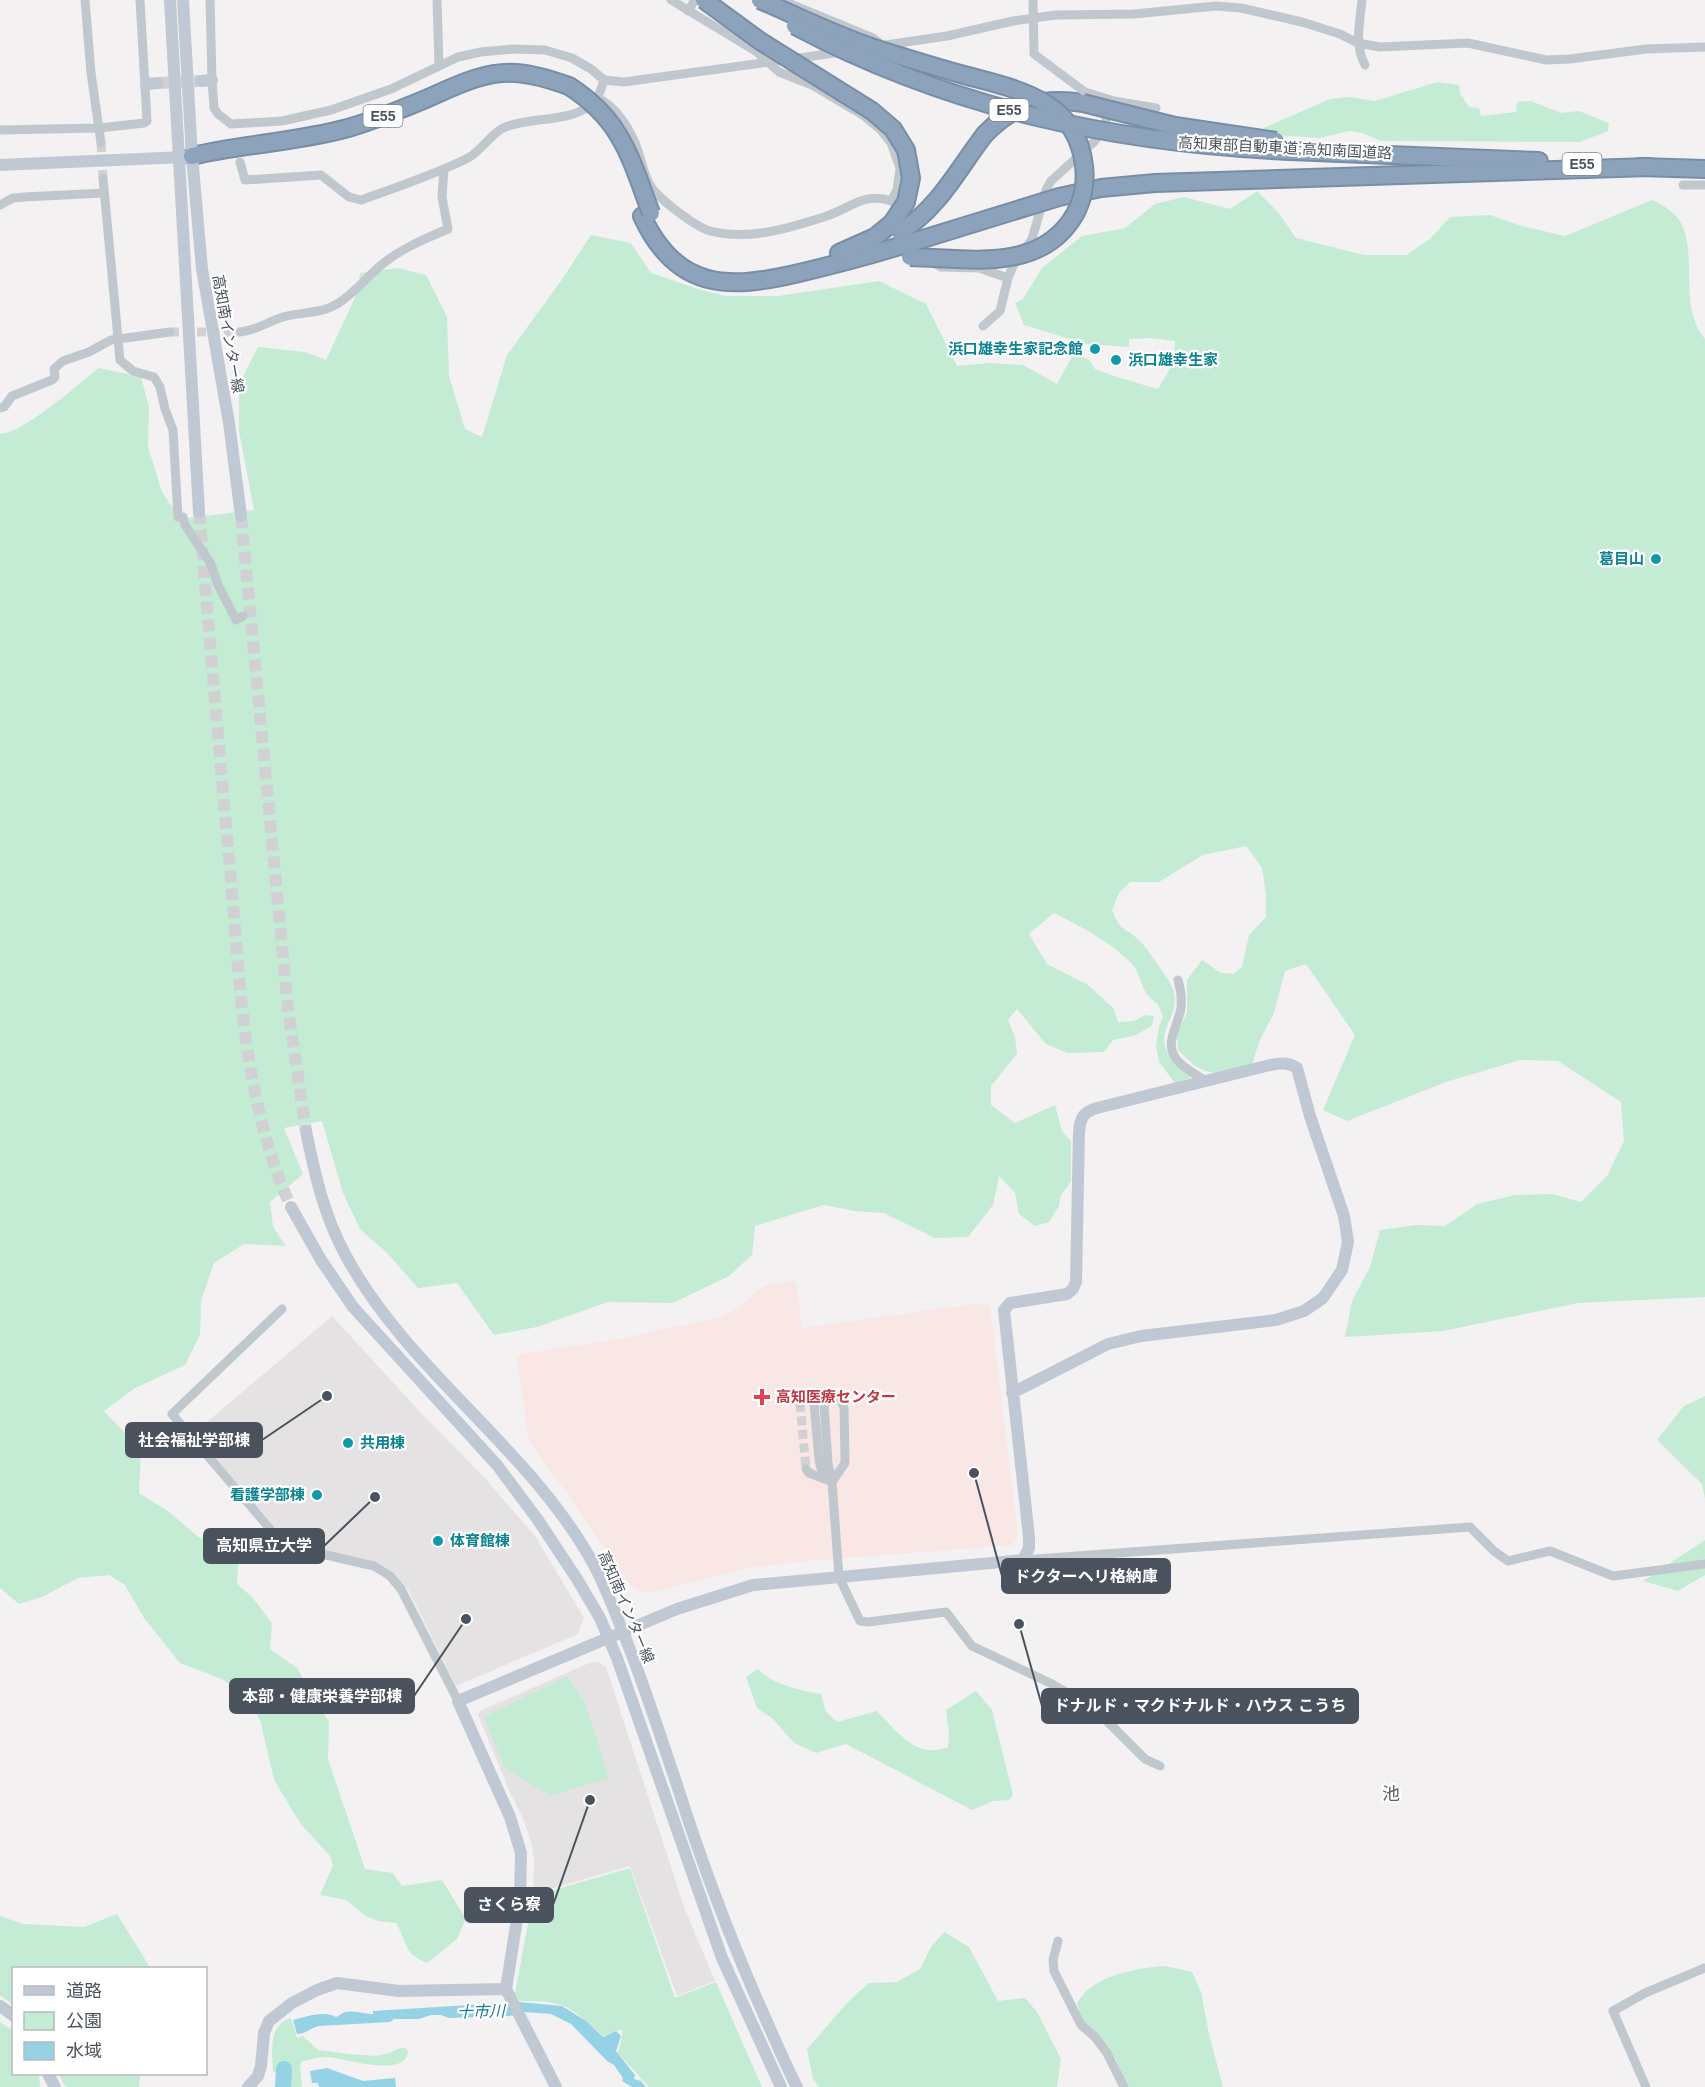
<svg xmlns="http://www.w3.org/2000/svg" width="1705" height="2087" font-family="Helvetica,'Noto Sans JP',sans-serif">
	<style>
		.education { fill: #e4e2e2 }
		.medical { fill: #f9e7e5 }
		.green { fill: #c4ecd5 }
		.water { fill: #95d2e5 }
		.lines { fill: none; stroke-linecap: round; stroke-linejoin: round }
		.river { stroke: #95d2e5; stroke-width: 16 }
		.street-tunnel { stroke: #d1d1d3; stroke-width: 9; stroke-dasharray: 9 4.5; stroke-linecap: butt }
		.secondary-tunnel { stroke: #d1d1d3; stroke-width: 12; stroke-dasharray: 12 6; stroke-linecap: butt }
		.highway-casing { stroke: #788da7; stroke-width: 20 }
		.street { stroke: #c0c8ce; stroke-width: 9 }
		.secondary { stroke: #c0c9d3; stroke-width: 12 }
		.highway { stroke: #8da2bb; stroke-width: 16 }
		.highway-bridge-casing { stroke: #788da7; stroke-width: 20; stroke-linecap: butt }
		.highway-bridge { stroke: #8da2bb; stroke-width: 16 }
		.culture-dot { fill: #0f9aa8; stroke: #fff; stroke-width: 2 }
		.health-dot { fill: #e0444e; stroke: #fff; stroke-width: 2 }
		.labels { text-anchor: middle; stroke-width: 4.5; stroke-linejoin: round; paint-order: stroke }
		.shield { fill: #fff; stroke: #80878e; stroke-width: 1.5 }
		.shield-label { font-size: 14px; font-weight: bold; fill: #4a535d }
		.street-label { font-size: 15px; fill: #4a535d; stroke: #fff }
		.culture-label { font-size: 15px; font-weight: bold; fill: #0d838f; stroke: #fff; text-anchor: end }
		.health-label { font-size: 15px; font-weight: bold; fill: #be3a42; stroke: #fff; text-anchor: start }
		.water-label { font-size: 16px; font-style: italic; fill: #197b9a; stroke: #fff }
		.quarter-label { font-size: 18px; fill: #5e6165; stroke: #fff }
		.leader { fill: none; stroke: #4a535d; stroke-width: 2 }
		.callout-dot { fill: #4a535d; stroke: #fff; stroke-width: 2 }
		.callout { fill: #4a535d; stroke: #4a535d; stroke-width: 2 }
		.callout-label { font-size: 16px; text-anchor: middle; font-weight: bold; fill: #fff }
	</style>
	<rect width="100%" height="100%" fill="#f3f1f1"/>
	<g class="education">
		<path d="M332,1316L422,1414L482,1475L535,1536L584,1618L578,1634L456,1686L408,1589L394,1575L383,1566L371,1560L310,1548L290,1540L281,1534L194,1433Z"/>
		<path d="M598,1662L606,1667L684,1907L715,1981L677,1996L630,1866L533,1894L534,1859L532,1846L525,1823L509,1790L478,1715L480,1711L589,1663Z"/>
	</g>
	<path class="medical" d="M796,1281L802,1328L981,1303L990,1306L1018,1536L1013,1545L807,1561L748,1568L649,1593L633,1588L529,1440L516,1355L619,1339L718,1318L743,1305L763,1286Z"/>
	<g class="green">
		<path d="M1437,82L1459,85L1460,93L1469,107L1479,108L1481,116L1516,112L1517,102L1531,101L1561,113L1579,111L1609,123L1608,131L1580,142L1381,141L1362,133L1349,131L1320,138L1259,134L1264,128L1330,99L1349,97L1375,101Z"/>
		<path d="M1257,191L1278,212L1296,238L1364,255H1406L1430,239L1450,217L1490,215L1522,226L1565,236L1652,200C1663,205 1675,212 1681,223C1698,256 1678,307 1705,339V1297L1578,1303L1443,1331L1345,1337L1352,1301L1370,1267L1380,1230L1416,1225L1445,1226L1477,1204L1515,1195L1552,1194L1581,1202L1607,1176L1624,1141L1621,1102L1558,1061L1520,1060L1446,1082L1347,1121L1323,1110L1355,1035L1306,964L1285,971L1274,1013L1259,1042L1252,1065C1215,1075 1207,1080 1178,1050L1177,1033L1187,1013V980L1202,960L1221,973L1233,974L1242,967L1249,935L1266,917V895L1262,868L1246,846L1203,855L1159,882H1130L1119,893L1112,910C1121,934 1127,927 1142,943C1148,950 1171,982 1173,989C1177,1003 1174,1011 1168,1024C1156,1049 1174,1064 1191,1078L1175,1083L1159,1062L1156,1046L1159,1027L1163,1017L1158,1004C1139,993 1143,974 1130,962C1108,940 1081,927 1054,913L1029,934L1047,964L1088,985L1114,1009L1118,1022L1134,1021L1145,1015L1154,1016L1152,1026L1136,1035L1113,1040L1104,1052L1068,1053L1046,1044L1017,1009L1008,1020L1015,1037L1017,1054L991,1086V1105L1015,1123L1055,1105L1062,1131L1071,1141V1181L1060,1197L1059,1206L1049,1222L1035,1226L1019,1214L1015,1193L999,1176L993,1205L968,1237L935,1238L884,1213L855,1211L824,1205L755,1226L752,1255L729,1276L673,1303L608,1302L537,1327L494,1335L457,1283L418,1288L387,1253L360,1229L343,1193L322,1121L284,1128L303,1174L270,1202L273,1227L286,1246L244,1244L214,1263L201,1301L200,1335L185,1365L135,1388L104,1411L141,1450L139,1493L168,1511L198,1537L239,1549L237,1584L252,1597L272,1623L270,1649L297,1668L329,1722L328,1759L365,1869L393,1873L402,1886L442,1880L466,1919L457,1939L427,1963C423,1961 417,1959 413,1955C406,1950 402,1932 396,1923L378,1921L366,1916L346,1900L320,1895L333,1865L330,1856L300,1823L274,1780L261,1723L249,1700L224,1680L180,1663L144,1618L125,1585L109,1575L78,1578L42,1597L19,1604L0,1588V434C24,433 78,384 99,368L141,377L149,407L148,447L162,492L180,519L254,510L239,431V384L258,347L305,352L326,360L358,291L360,273L398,268L426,275L447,317L449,376L465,429L482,437L507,355L563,278L591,235L631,243L651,273L698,289L725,296H778L879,281L926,304L957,366L989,363L1023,365L1057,384L1075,351L1089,360L1095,369L1120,378L1158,389L1174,362L1175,341L1149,338L1129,339V347L1086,344L1024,325L1015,303L1023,299L1042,268L1082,236L1125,228L1155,204L1184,197L1230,209Z"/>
		<path d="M1705,1396V1499L1702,1484L1657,1440L1684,1406Z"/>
		<path d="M1705,1540V1575L1678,1591L1643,1581Z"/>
		<path d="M758,1669C774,1685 799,1690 821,1694L826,1712L837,1722L877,1711C896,1731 917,1760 948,1747L949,1733L946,1710L976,1691L992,1710L1013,1795L1009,1800L993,1801L972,1810L846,1744L816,1753L794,1743L773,1719L757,1708L746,1677Z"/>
		<path d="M567,1676L585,1702L609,1778L550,1796L504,1767L484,1717Z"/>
		<path d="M630,1868L675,1998L716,1982L762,2087H649L618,2053L623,2032L621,2029L603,2036C569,2006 567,2001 520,2001L515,1994L533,1896Z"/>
		<path d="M117,1914L149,1966V1968H14L13,2005L0,1995V1916L23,1924L84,1927Z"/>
		<path d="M944,1932L969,1947L998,2001L1025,1998L1037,2012L1061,2059L1057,2087H819L813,2079L807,2049L848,2002L869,1983L897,1982L920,1969L931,1947Z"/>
		<path d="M1165,1966L1192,1972L1201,1992L1209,2034L1223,2087H1127L1116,2059L1105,2045L1082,2022L1077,2003C1080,1999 1084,1992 1089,1989C1106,1974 1143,1967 1165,1966Z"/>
		<path d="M291,2018L297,2038L303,2036L318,2050L350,2054L376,2056L389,2053L400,2048H405L408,2051C406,2080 342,2057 326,2057C318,2057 309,2060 302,2061L300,2066L302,2087H286V2071L277,2073L273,2071C272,2052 268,2025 291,2018Z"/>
		<path d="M0,2022L13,2031L14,2074H39L40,2087H0Z"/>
		<path d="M58,2074H140L139,2087H68L65,2086Z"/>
	</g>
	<g class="water">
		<path d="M519,2002L562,2006L586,2021L603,2037L616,2031L621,2036L616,2051L635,2075L634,2079L641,2081L646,2087H632L622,2081L623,2078L614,2065L607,2061L571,2024L551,2014L524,2012L510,2016L449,2018L441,2015H431L419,2019H394L390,2022L319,2026C310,2028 306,2034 297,2034L293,2020C305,2017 324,2010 336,2017C339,2016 342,2013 345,2012C354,2010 365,2014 373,2014V2011Z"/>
		<path d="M327,2068L363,2081L395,2078L396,2087H319L318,2083H312L310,2071Z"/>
	</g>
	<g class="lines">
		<path class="river" d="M283,2087L284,2069"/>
		<g class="street-tunnel">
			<path d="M101,143L103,178"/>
			<path d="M170,332H240"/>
			<path d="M800,1403L806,1469"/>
		</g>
		<g class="secondary-tunnel">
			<path d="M158,83L201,81"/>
			<path d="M199,512C209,631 219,750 230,869C240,982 243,1102 291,1207"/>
			<path d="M241,516L288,1009L306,1131"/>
		</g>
		<g class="highway-casing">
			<g id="highway">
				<path d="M985,134C1014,104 1042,97 1083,103"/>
				<path d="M1290,151L1539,161"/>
				<path d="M192,156C243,144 297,142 348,128C373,121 397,111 421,101C452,88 481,71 516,73C534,74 552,80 569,86"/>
				<path d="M1640,167L1705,169"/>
				<path d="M1059,197L1101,188L1155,183L1650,167"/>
				<path d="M642,216C676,290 728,290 799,273C833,265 867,256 900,246"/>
				<path d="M839,253L875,237L892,223"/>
			</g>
		</g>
		<g class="street">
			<path d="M85,0L91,73L101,143"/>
			<path d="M210,0L212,80L214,108L218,114L231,124L282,121L331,110L391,89L458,57L481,52L512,49L545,50L572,58L591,69L604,80L624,82L842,52"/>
			<path d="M437,0L439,66"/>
			<path d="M671,0L757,52L779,72L812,85L864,116L880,129L891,143L900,168L897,190L891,201L900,207L917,229L923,252L929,260L941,267L979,268L1008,278L1000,311L983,326"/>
			<path d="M781,0L873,38L882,45"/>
			<path d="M1033,0L1034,54L1085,92L1114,101L1156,108"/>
			<path d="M1362,0C1360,23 1354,44 1365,65"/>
			<path d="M688,11L695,0"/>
			<path d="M879,46L947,36L1013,21L1056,15L1134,14L1216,6L1241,8L1302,22L1340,34L1358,43L1380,47L1468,43L1546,60L1570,59L1646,49L1705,47"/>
			<path d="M597,98C616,105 632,132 638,151C642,162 644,175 650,185C657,198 694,225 707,230C746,242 790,228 827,216C852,207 865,192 891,201"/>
			<path d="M0,130L100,128L144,123L147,121L140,0"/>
			<path d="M240,162L245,180L321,175L349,197L361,200C397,187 434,175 468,158C481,151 490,135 503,128C531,115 578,125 597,98C600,93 602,86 604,80"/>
			<path d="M103,178L120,360L133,371L154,377L160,387L165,409L173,430L178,517H183L185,525L211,564L218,585L236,620L243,616"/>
			<path d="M1683,185H1705"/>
			<path d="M0,205L13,198L24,197L104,193"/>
			<path d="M1008,278L1013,266L1032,239L1046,190L1051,181L1094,142L1102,130L1114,101"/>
			<path d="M240,332C258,330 267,322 283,317C301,312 321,314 337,304C354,294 364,280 379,267C398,250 424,239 448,229L442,197L444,169"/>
			<path d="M0,408L4,407L12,396L52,380L55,377L54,369L63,361L89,352L111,340L170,332"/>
			<path d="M1178,980C1181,990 1182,998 1181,1008C1178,1028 1160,1047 1182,1065C1189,1071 1198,1076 1206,1081"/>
			<path d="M282,1309L172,1414L271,1530L283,1541L300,1549L374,1566L390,1576L401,1589L458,1701"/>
			<path d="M818,1392L814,1403L819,1460L821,1468L831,1481"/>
			<path d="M829,1393L824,1398V1404L828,1463L832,1482L839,1577L860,1621L868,1622L946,1612L972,1646L1050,1683L1095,1709L1145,1759L1160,1766"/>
			<path d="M800,1403C811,1390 817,1392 833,1393L841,1400L844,1408L845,1459V1463L832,1482"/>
			<path d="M806,1469L809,1473L830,1481"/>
			<path d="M1023,1560L1470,1527L1494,1551L1508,1561L1550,1551L1613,1576L1705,1564"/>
			<path d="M1058,1941L1053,1960L1054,1971L1081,2025L1095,2037L1107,2053L1124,2087"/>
			<path d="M1646,2087L1613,2011L1645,1993L1705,1968"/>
		</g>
		<g class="secondary">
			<path d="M170,0L199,512"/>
			<path d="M183,0L192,156L202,269L229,423L241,516"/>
			<path d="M201,81L212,80"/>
			<path d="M146,84L158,83"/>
			<path d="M0,165L185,157"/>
			<path d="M306,1131C315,1175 324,1216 346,1256C410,1374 532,1449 595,1567C606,1588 614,1610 623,1632C643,1681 659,1732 676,1782C702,1864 732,1944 767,2022C777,2044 786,2066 797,2087"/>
			<path d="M291,1207L321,1260L353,1307L497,1465L538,1520L577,1579L600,1618L617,1658L722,1958L781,2087"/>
			<path d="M506,1989L520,1900L521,1853L510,1817L458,1701L677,1609L753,1585L1023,1560L1029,1548V1537L1004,1310L1010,1303L1067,1294L1073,1289L1076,1282L1079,1133C1080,1118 1083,1112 1097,1108L1270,1065C1280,1063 1288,1062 1297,1068L1310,1116L1344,1216L1348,1242L1342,1270L1323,1298L1304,1311L1276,1320L1141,1336L1108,1344L1012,1393"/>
			<path d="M0,2006L14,2016"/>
			<path d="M48,2074L55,2087"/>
			<path d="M248,2087L258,2076L261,2066L264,2033L269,2021L292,2003L317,1990L337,1983L399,1991L506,1989L556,2087"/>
		</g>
		<use href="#highway" class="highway"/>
		<g class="highway-bridge-casing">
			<g id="highway-bridge">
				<path d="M704,0L760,41L872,111L893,129L906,150L911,178L906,202L892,223"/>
				<path d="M760,0C799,17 837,36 877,49C906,58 935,67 964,75C1017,89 1077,100 1084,166C1086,182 1083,200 1075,214C1041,274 967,258 910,257"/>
				<path d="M795,26C952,109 1114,143 1290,151"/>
				<path d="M569,86C622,120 630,157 651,213"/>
				<path d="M1083,103L1175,126L1276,141"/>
				<path d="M900,232C939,208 958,169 985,134"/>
				<path d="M900,246L1059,197"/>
			</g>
		</g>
		<use href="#highway-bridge" class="highway-bridge"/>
	</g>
	<g class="culture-dot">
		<circle cx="1095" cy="349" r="6"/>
		<circle cx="1116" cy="360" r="6"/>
		<circle cx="1656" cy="559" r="6"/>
		<circle cx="348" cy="1443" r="6"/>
		<circle cx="317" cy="1495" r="6"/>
		<circle cx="438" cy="1541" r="6"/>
	</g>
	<path class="health-dot" d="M759 1388h6v6h6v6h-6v6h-6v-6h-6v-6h6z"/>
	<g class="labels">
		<g class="shield">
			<rect x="989.5" y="99" width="39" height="22" rx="4.5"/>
			<rect x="363.5" y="105" width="39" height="22" rx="4.5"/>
			<rect x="1562.5" y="153" width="39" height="22" rx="4.5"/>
		</g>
		<g class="shield-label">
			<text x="1009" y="115">E55</text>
			<text x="383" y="121">E55</text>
			<text x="1582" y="169">E55</text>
		</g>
		<g class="street-label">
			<text transform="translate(1285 148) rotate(3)" y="5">高知東部自動車道;高知南国道路</text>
			<text transform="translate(228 334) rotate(80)" y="5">高知南インター線</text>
			<text transform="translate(626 1607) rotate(67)" y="5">高知南インター線</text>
		</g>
		<g class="culture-label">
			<text x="1083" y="354">浜口雄幸生家記念館</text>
			<text x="1128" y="365" text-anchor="start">浜口雄幸生家</text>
			<text x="1644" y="564">葛目山</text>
			<text x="360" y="1448" text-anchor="start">共用棟</text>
			<text x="305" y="1500">看護学部棟</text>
			<text x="450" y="1546" text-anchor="start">体育館棟</text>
		</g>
		<g class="health-label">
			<text x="776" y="1402">高知医療センター</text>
		</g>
		<g class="water-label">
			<text transform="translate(481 2011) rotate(-1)" y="6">十市川</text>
		</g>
		<g class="quarter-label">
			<text x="1391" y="1800">池</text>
		</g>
	</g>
	<path class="leader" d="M327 1396L262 1440M375 1497L324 1546M974 1473L1002 1576M466 1619L414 1696M1019 1624L1042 1706M590 1800L553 1905"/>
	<g class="callout-dot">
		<circle cx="327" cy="1396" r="6"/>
		<circle cx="375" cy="1497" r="6"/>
		<circle cx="974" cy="1473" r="6"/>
		<circle cx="466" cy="1619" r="6"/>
		<circle cx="1019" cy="1624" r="6"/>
		<circle cx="590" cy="1800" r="6"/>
	</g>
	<g class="callout">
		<rect x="126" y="1423" width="136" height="34" rx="6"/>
		<rect x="204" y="1529" width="120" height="34" rx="6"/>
		<rect x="1002" y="1559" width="168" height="34" rx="6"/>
		<rect x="230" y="1679" width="184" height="34" rx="6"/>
		<rect x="1042" y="1689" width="316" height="34" rx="6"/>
		<rect x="465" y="1888" width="88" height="34" rx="6"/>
	</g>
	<g class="callout-label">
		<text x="194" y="1446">社会福祉学部棟</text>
		<text x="264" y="1551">高知県立大学</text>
		<text x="1086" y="1582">ドクターヘリ格納庫</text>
		<text x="322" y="1702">本部・健康栄養学部棟</text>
		<text x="1200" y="1711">ドナルド・マクドナルド・ハウス こうち</text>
		<text x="509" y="1910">さくら寮</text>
	</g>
	<rect x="12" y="1967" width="195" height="108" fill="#ffffff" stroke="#b7babe" stroke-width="1.5"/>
	<rect x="24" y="1986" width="30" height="9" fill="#c0c9d3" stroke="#b7babe" stroke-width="1.5"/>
	<text x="66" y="1997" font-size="18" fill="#4a535d">道路</text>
	<rect x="24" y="2012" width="30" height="18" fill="#c4ecd5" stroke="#b7babe" stroke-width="1.5"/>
	<text x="66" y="2027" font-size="18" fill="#4a535d">公園</text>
	<rect x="24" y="2042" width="30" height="18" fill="#95d2e5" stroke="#b7babe" stroke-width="1.5"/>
	<text x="66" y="2057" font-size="18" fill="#4a535d">水域</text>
</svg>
